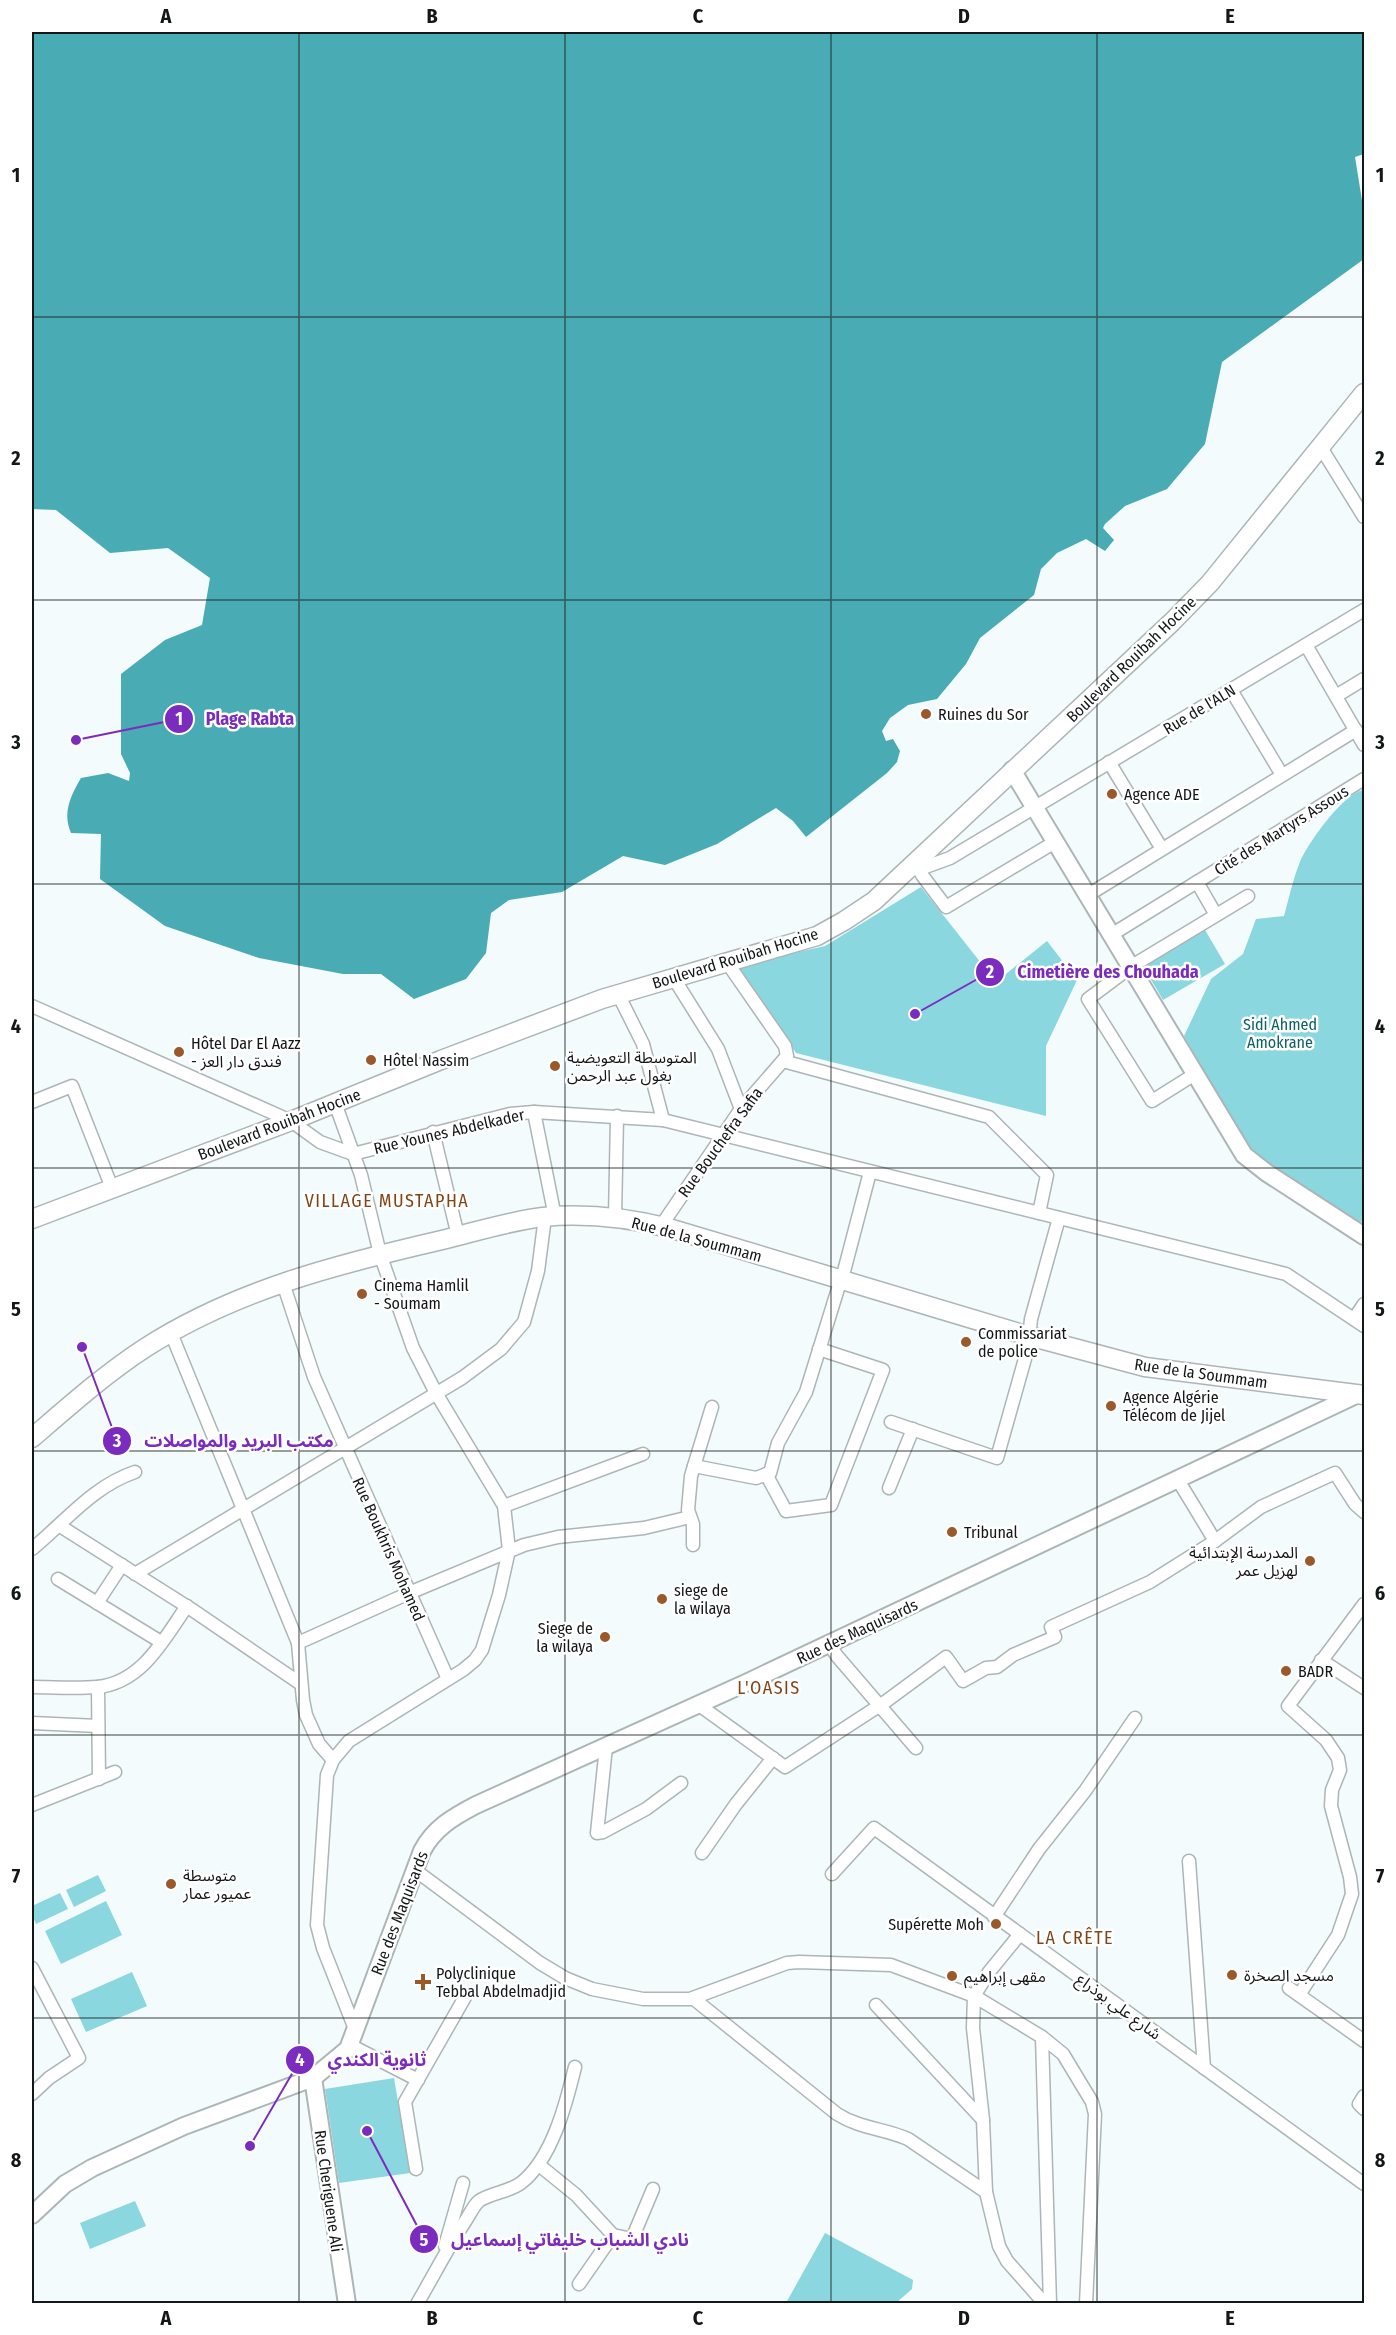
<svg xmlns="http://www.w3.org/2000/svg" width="1396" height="2335" font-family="'Fira Sans Condensed','Noto Sans Arabic',sans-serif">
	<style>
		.green { fill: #8ad7df }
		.water { fill: #49abb3 }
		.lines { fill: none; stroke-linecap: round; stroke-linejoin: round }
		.minor-casing { stroke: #adb5b6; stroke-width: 15 }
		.secondary-casing { stroke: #adb5b6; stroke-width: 20 }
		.primary-casing { stroke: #adb5b6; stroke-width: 21 }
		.minor { stroke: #fff; stroke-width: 12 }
		.secondary { stroke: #fff; stroke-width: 16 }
		.primary { stroke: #fff; stroke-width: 18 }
		.grid { fill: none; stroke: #141718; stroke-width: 1.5; stroke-opacity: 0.55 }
		.poi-dot { fill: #9b5828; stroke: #fff; stroke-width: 2 }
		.labels { text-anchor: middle; stroke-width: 5; stroke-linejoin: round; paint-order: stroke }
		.street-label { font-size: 16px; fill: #141718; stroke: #fff }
		.poi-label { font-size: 16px; fill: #141718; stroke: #fff; text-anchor: start }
		.park-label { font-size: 16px; fill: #0c6066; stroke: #fff }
		.neighbourhood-label { font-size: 18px; letter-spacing: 1.5px; fill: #814518; stroke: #fff }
		.leader { fill: none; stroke: #7b2cbf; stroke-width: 2 }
		.callout-dot { fill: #7b2cbf; stroke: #fff; stroke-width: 2 }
		.mark-label { font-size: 18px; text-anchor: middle; font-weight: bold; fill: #fff }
		.callout-label { font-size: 18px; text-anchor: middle; font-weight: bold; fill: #7b2cbf; stroke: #fff; stroke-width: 5; stroke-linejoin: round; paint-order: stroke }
		.neatline { fill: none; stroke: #141718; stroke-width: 2 }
		.grid-label { font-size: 20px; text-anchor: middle; font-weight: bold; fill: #141718 }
	</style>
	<rect width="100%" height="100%" fill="#f3fbfc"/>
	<g class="green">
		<path d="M1364,790V1219L1360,1223L1251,1151L1184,1036L1211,979L1243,954L1256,919L1284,916C1289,898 1293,879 1300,862C1308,843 1344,792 1364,790Z"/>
		<path d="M921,887L996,982L1047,941L1077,980L1046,1046V1116L796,1053L737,966L825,946Z"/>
		<path d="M1205,930L1225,964L1163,1000L1143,966Z"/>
		<path d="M98,1875L106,1891L74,1907L66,1890Z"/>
		<path d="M60,1893L68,1909L36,1924L32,1914V1906Z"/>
		<path d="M106,1901L122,1935L61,1964L45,1931Z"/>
		<path d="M132,1972L147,2006L86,2032L71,1999Z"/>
		<path d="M394,2078L410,2173L339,2183L325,2089Z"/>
		<path d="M135,2201L146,2226L90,2249L80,2223Z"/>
		<path d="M825,2233L913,2280L912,2289L896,2303H786Z"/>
	</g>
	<path class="water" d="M32,32H1364V154L1355,157L1364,213V259L1222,362L1205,444L1167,489L1125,506L1105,524L1103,528L1114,540L1105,551L1086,539L1057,553L1041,569L1034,595L980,638L966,664L937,699L908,705L890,718L882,731L886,741L893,739L900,751L897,762L887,773L806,837L793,821L776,808L717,844L665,865L623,856L562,892L509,900L491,913L486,953L466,979L414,999L381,974H343L259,958L165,926L100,879L101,834L71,833C62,813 71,795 81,778L108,773L129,781L130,773L121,754V674L165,640L202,625L210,578L168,548L110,553L56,510L32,509Z"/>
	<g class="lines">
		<g class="minor-casing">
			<g id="minor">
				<path d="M1320,446L1364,517"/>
				<path d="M1306,645L1364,745"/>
				<path d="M1231,690L1282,775"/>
				<path d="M1336,696L1364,679"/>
				<path d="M1109,762L1162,849"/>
				<path d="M920,869L922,875L946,907L1055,842"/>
				<path d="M908,870L920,869L950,858L1364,610"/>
				<path d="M1197,882L1216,915"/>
				<path d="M1088,895L1356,730"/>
				<path d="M1111,935L1364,779"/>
				<path d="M673,977L718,1049L741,1109"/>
				<path d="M618,994L643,1044L663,1120"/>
				<path d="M32,1006L291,1121L320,1142L353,1154"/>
				<path d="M783,1061L989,1117L1047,1175L1039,1213"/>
				<path d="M1195,1074L1152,1101L1088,999L1132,966L1248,896"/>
				<path d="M32,1102L72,1086L112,1188"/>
				<path d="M335,1103L361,1175L380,1254L413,1348L436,1393L504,1506L509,1550L499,1595L482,1650L475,1660L463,1670L349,1741L333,1760L327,1775L317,1925L323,1948L355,2029"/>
				<path d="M534,1112L555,1217"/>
				<path d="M433,1132L458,1236"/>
				<path d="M353,1154L510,1114L534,1112L663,1120L1286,1274L1364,1326"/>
				<path d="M615,1218L617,1116"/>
				<path d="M661,1226L741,1109L787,1056L785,1046L726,961"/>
				<path d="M842,1279L870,1172"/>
				<path d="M283,1283L314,1377L448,1679"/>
				<path d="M1354,1319L1364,1304"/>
				<path d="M171,1333L298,1643L303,1700L306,1715L319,1744L333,1760"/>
				<path d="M891,1422L997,1458L1028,1348L1031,1319L1059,1218"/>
				<path d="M694,1466L756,1478L770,1473L778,1443L806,1392L841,1279"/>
				<path d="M766,1474L786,1511L831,1505L883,1370L819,1349"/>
				<path d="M1178,1480L1215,1541"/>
				<path d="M889,1488L913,1429"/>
				<path d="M504,1506L643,1454"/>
				<path d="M60,1526L191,1609L301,1684"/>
				<path d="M693,1545V1524L688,1510L691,1476L712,1407"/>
				<path d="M32,1549C65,1522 93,1486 135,1472"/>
				<path d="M135,1574L462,1378L501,1349L524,1322L538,1271L545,1217"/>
				<path d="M58,1579L161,1642"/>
				<path d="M97,1603L122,1565"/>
				<path d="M298,1643L409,1593L524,1545L558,1537L644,1528L690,1517"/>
				<path d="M829,1644L837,1656L916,1748"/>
				<path d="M1321,1660L1364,1688"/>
				<path d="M32,1687C53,1687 75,1689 97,1687C142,1683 164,1639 187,1606"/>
				<path d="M98,1687L99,1779"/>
				<path d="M699,1705L785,1767L885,1702L946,1657L963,1681L986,1668L997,1667L1013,1655L1055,1637L1051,1627L1150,1582L1215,1541L1261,1507L1335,1473L1355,1504L1364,1512"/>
				<path d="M32,1723L98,1726"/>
				<path d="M606,1747L597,1833L603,1832L646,1809L681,1783"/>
				<path d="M32,1805L115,1772"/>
				<path d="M702,1853L736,1804L773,1758"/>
				<path d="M1189,1861L1204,2068"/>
				<path d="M415,1870L540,1963L565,1978L592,1989L643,1999H690L787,1963L799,1962L891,1965L974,1996L1042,2037L1063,2054L1092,2102L1095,2114L1086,2304"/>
				<path d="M832,1874L874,1828L1364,2184"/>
				<path d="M994,1917L1039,1849L1085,1791L1135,1718"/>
				<path d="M1020,1934L989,1972L974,1996L973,2028L983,2120L986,2192L999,2246L1007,2261L1045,2304"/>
				<path d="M32,1968L79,2058L49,2078L32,2094"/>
				<path d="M1289,1988L1364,2041"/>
				<path d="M1299,1995L1338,1935L1352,1894L1350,1877L1331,1806L1332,1790L1340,1770L1338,1758L1326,1740L1288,1706L1364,1604"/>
				<path d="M694,1999L837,2114C861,2129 883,2128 908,2139L986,2192"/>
				<path d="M876,2005L983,2120"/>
				<path d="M1042,2037L1050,2304"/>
				<path d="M350,2045L418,2080"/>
				<path d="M1364,2096L1359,2104L1364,2109"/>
				<path d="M539,2165L576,2195L613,2235L632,2239L653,2189"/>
				<path d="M416,2169L405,2102L465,1997"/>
				<path d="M445,2246L463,2183"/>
				<path d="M579,2284L613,2235"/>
				<path d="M417,2304C434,2275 448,2247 466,2220C470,2214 474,2205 479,2201C490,2193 509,2192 521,2183C552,2159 566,2104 575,2067"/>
			</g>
		</g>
		<g class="secondary-casing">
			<g id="secondary">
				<path d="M1012,770L1244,1155L1267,1173L1364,1236"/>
				<path d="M313,2078L347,2304"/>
				<path d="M32,2215L65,2184L92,2168L184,2126L313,2078L348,2049L422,1851C434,1828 453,1817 476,1805L748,1682L1358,1394"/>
			</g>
		</g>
		<g class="primary-casing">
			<g id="primary">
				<path d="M32,1219L291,1121L441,1060L602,999L817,936L844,921L874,901L1172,622L1210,583L1364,393"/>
				<path d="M32,1438C68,1407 105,1374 145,1348C235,1290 338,1264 442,1240C475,1232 509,1221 543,1217C585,1213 629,1218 669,1228L1029,1336L1145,1367L1364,1395"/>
			</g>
		</g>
		<use href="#minor" class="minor"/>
		<use href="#secondary" class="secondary"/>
		<use href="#primary" class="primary"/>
	</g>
	<path class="grid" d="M299,32V2304M565,32V2304M831,32V2304M1097,32V2304M32,317H1364M32,600H1364M32,884H1364M32,1168H1364M32,1451H1364M32,1735H1364M32,2018H1364"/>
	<g class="poi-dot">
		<circle cx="926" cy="714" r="6"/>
		<circle cx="1112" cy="794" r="6"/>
		<circle cx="179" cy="1052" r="6"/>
		<circle cx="371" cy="1060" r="6"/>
		<circle cx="555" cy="1066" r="6"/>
		<circle cx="362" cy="1294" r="6"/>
		<circle cx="966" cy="1342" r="6"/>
		<circle cx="1111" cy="1406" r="6"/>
		<circle cx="952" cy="1532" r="6"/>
		<circle cx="1310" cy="1561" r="6"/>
		<circle cx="662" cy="1599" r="6"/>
		<circle cx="605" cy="1637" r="6"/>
		<circle cx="1286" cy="1671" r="6"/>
		<circle cx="171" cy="1884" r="6"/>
		<circle cx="996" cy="1924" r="6"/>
		<circle cx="1232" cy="1975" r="6"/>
		<circle cx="952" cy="1976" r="6"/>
		<path d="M420 1973h6v6h6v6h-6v6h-6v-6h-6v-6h6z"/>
	</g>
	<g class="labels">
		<g class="street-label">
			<text transform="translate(1131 659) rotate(-44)" y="6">Boulevard Rouibah Hocine</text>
			<text transform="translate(1199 709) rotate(-31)" y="6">Rue de l'ALN</text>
			<text transform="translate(1281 830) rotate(-32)" y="6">Cité des Martyrs Assous</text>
			<text transform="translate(735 958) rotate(-17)" y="6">Boulevard Rouibah Hocine</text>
			<text transform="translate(279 1124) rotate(-21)" y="6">Boulevard Rouibah Hocine</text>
			<text transform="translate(449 1131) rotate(-13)" y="6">Rue Younes Abdelkader</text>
			<text transform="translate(720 1142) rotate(-54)" y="6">Rue Bouchefra Safia</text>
			<text transform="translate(697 1239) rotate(15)" y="6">Rue de la Soummam</text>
			<text transform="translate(1201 1373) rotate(8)" y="6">Rue de la Soummam</text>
			<text transform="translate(389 1549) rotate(66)" y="6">Rue Boukhris Mohamed</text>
			<text transform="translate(857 1631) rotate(-25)" y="6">Rue des Maquisards</text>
			<text transform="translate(399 1913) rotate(-69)" y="6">Rue des Maquisards</text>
			<text transform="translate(1119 2006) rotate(36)" y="6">شارع علي بوذراع</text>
			<text transform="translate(329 2191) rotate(82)" y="6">Rue Cheriguene Ali</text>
		</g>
		<g class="poi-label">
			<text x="938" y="720">Ruines du Sor</text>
			<text x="1124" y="800">Agence ADE</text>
			<text x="191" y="1049">Hôtel Dar El Aazz<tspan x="191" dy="18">- فندق دار العز</tspan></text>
			<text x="567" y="1063">المتوسطة التعويضية<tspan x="567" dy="18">بغول عبد الرحمن</tspan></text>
			<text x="383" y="1066">Hôtel Nassim</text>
			<text x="374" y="1291">Cinema Hamlil<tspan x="374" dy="18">- Soumam</tspan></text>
			<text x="978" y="1339">Commissariat<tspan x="978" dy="18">de police</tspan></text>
			<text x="1123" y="1403">Agence Algérie<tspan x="1123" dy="18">Télécom de Jijel</tspan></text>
			<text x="964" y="1538">Tribunal</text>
			<text x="1298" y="1558" text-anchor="end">المدرسة الإبتدائية<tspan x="1298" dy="18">لهزيل عمر</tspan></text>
			<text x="674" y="1596">siege de<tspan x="674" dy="18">la wilaya</tspan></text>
			<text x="593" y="1634" text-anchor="end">Siege de<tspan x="593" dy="18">la wilaya</tspan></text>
			<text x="1298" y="1677">BADR</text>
			<text x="183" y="1881">متوسطة<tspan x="183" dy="18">عميور عمار</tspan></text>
			<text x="984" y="1930" text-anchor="end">Supérette Moh</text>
			<text x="436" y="1979">Polyclinique<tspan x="436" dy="18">Tebbal Abdelmadjid</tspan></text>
			<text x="1244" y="1981">مسجد الصخرة</text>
			<text x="964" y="1982">مقهى إبراهيم</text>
		</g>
		<g class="park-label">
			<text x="1280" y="1030">Sidi Ahmed<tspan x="1280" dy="18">Amokrane</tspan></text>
		</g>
		<g class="neighbourhood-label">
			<text x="387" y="1207">VILLAGE MUSTAPHA</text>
			<text x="769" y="1694">L'OASIS</text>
			<text x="1075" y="1944">LA CRÊTE</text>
		</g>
	</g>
	<path class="leader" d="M76 740L179 719M915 1014L990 972M82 1347L117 1441M250 2146L300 2060M367 2131L424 2239"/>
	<g class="callout-dot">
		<circle cx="76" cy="740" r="6"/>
		<circle cx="915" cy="1014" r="6"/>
		<circle cx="82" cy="1347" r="6"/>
		<circle cx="250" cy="2146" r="6"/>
		<circle cx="367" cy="2131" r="6"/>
		<circle cx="179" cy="719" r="15"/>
		<circle cx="990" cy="972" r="15"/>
		<circle cx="117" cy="1441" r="15"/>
		<circle cx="300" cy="2060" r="15"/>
		<circle cx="424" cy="2239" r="15"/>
	</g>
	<g class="mark-label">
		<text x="179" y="725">1</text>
		<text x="990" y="978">2</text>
		<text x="117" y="1447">3</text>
		<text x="300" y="2066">4</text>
		<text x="424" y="2246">5</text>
	</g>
	<g class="callout-label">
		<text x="250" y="725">Plage Rabta</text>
		<text x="1108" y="978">Cimetière des Chouhada</text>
		<text x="239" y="1447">مكتب البريد والمواصلات</text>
		<text x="377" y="2066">ثانوية الكندي</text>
		<text x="570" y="2246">نادي الشباب خليفاتي إسماعيل</text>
	</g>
	<rect width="1396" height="2335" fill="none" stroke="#ffffff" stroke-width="66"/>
	<rect x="33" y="33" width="1330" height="2269" class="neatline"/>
	<g class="grid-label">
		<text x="166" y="23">A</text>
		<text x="432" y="23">B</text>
		<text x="698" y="23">C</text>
		<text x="964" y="23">D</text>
		<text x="1230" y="23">E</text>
		<text x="16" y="182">1</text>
		<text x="1380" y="182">1</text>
		<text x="16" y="465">2</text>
		<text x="1380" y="465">2</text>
		<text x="16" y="749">3</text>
		<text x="1380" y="749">3</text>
		<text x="16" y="1033">4</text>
		<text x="1380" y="1033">4</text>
		<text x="16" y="1316">5</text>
		<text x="1380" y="1316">5</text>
		<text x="16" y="1600">6</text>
		<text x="1380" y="1600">6</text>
		<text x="16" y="1883">7</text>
		<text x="1380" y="1883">7</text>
		<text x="16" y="2167">8</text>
		<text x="1380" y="2167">8</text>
		<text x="166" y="2325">A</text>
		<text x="432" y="2325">B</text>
		<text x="698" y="2325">C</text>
		<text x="964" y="2325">D</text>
		<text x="1230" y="2325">E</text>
	</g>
</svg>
